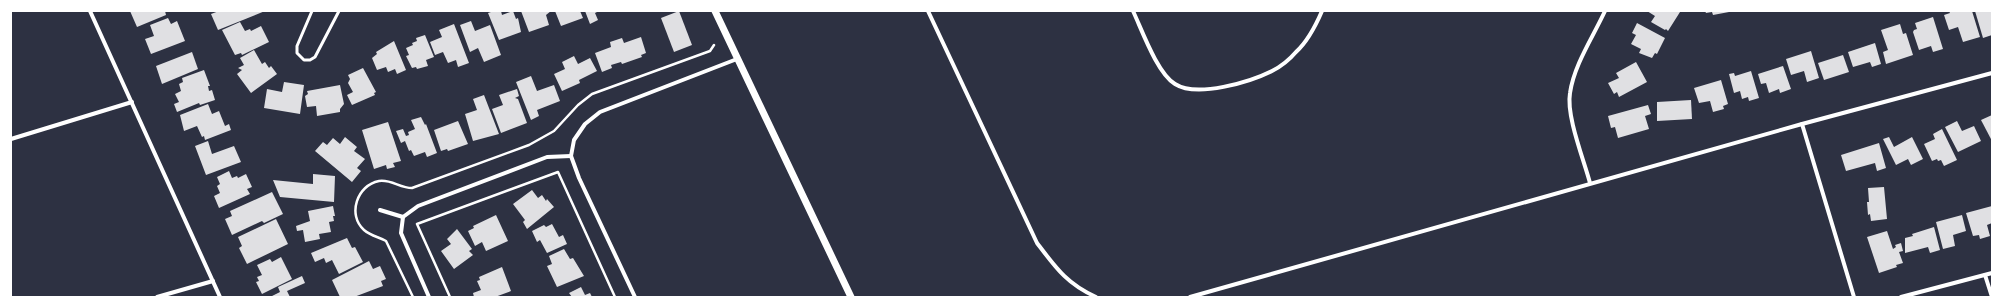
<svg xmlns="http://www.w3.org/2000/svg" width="2003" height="308" font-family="'DM Sans',sans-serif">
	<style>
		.building { fill: #e0e0e3 }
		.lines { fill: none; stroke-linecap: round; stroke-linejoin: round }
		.path { stroke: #fff; stroke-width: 2.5 }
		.service { stroke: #fff; stroke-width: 3 }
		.minor { stroke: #fff; stroke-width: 4 }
		.tertiary { stroke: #fff; stroke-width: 7 }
	</style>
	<rect width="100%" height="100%" fill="#2d3142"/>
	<g class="building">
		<path d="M130,11H165L166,15L137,27Z"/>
		<path d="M219,11H265L218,30L211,14Z"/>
		<path d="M494,11H501L502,15L513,11L516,19L518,18L521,32L499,40L488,13Z"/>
		<path d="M521,11H551L546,15L549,25L529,32Z"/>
		<path d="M555,11H580L583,18L561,26Z"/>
		<path d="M585,11H599L595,13L598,20L590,24Z"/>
		<path d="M679,11L692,45L674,52L661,18Z"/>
		<path d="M1647,11H1678L1680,12L1668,31L1666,29L1665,30L1651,22L1655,16Z"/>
		<path d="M1705,11H1729V12L1713,15L1712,12L1706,13Z"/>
		<path d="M1949,11H1972L1980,37L1963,42L1958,27L1949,30L1944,15L1950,13Z"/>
		<path d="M1975,11H1992V35L1983,38Z"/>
		<path d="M1933,17L1943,49L1933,52L1931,46L1919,50L1913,32L1914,30L1917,29L1915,23Z"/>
		<path d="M168,18L171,24L177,21L185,41L151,54L145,39L154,36L150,25Z"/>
		<path d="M471,21L475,31L490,25L501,55L484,62L478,48L470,52L460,25Z"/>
		<path d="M240,22L245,31L250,29L251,31L261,26L269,42L242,55L241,53L235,55L222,30Z"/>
		<path d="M1637,23L1665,38L1657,54L1655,53L1652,58L1639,53L1641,49L1631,44L1636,35L1632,33Z"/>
		<path d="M454,24L469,63L458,67L456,60L448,63L443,52L435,55L430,42L442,37L439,30Z"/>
		<path d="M1900,24L1903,34L1906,33L1913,55L1886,64L1883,52L1888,50L1881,30Z"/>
		<path d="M425,35L434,57L426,60L428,66L417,69L416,67L412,68L406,56L409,55L406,48L413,45L412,43L417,41L416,38Z"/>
		<path d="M641,37L646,53L641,55L642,57L622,64L621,62L611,65L612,68L602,72L595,53L611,47L610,42L622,38L624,43Z"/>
		<path d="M394,41L406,70L397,74L395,69L388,72L386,67L377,70L372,58L377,54L376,52Z"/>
		<path d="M1875,43L1881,64L1872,67L1870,62L1853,67L1848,52Z"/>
		<path d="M254,50L262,64L265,62L269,68L271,66L277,74L251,93L237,74L242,70L238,68L244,65L240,58Z"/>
		<path d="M1811,51L1819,78L1807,82L1804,71L1791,75L1786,59Z"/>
		<path d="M192,52L198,69L162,84L156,66Z"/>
		<path d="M1843,55L1849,72L1824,80L1818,63Z"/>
		<path d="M574,56L578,64L590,58L597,71L579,80L580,83L562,91L554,74L565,69L562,62Z"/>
		<path d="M1636,62L1647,82L1619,97L1617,92L1614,94L1608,83L1619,78L1616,73Z"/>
		<path d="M1783,66L1791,89L1780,93L1779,89L1769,93L1766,83L1761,84L1758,74Z"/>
		<path d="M363,68L376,92L374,93L375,95L352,105L347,95L353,92L348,83L350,79L348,75Z"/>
		<path d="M204,70L210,86H208L209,91L212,90L215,100L200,105L199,103L177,112L174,104L179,102L175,94L181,91L179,84L183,82L182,78Z"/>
		<path d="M1751,71L1759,98L1749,101L1748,97L1742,99L1740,91L1734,93L1729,74L1734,73L1735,76Z"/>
		<path d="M531,76L537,91L554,85L560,101L537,110L539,116L531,120L516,82Z"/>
		<path d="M1721,80L1728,104L1723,106L1724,109L1713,112L1710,101L1699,103L1694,88Z"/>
		<path d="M284,82L304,85L300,114L264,108L267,89L282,92Z"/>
		<path d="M340,85L344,104L340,109V112L317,116L316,106L307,107L305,96L308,94L307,91Z"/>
		<path d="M517,89L519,96L515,98L518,99L527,123L501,133L492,109L503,105L499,95Z"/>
		<path d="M484,95L499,134L473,141L465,114L477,110L473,99Z"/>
		<path d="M1691,100L1692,119L1657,121V102Z"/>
		<path d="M208,104L212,114L219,111L225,126L229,124L231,130L205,140L204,136L202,137L197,126L184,131L180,115Z"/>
		<path d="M1648,105L1651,114L1645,116L1649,129L1618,138L1615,127L1611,128L1608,116Z"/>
		<path d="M1992,115V141L1981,120Z"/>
		<path d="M421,117L425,125L426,124L437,153L427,157L425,152L414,156L411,150L409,151L405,141L401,143L396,131L403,129L406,136L409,135L408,132L415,129L411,120Z"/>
		<path d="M458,121L468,144L448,151L447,149L441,151L434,130Z"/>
		<path d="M1957,121L1962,131L1974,126L1981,141L1958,152L1945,127Z"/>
		<path d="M388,122L401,161L393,163L395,167L387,169L386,165L374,169L362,130Z"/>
		<path d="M1942,129L1957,160L1944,166L1941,160L1938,161L1937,159L1932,161L1924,144L1935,139L1933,134Z"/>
		<path d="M345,137L357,147L354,151L365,159L357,168L361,171L352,182L315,151L323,142L327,145L333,138L340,144Z"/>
		<path d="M1889,137L1894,147L1912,137L1923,159L1911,165L1908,159L1896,165L1883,139Z"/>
		<path d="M208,141L212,154L234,146L241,162L206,175L195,146Z"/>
		<path d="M1879,143L1886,168L1877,171L1875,163L1846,171L1841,155Z"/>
		<path d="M229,171L232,178L237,176L238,178L246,174L252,187L247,189L250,194L219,208L214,196L220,193L217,186L220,184L217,177Z"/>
		<path d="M313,174L335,176L334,202L280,197L273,180L313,184Z"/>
		<path d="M1884,187L1887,219L1871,221L1870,214L1868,215L1867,202H1869L1868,188Z"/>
		<path d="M532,190L538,198L542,195L546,201L547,199L554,207L527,229L523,222L525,220L513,204Z"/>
		<path d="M272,192L283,214L264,223L262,221L232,235L225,219L232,216L230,211Z"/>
		<path d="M333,206L335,216H333L334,221L329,222L331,232L319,234L320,239L305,242L303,230L297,231L296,226L310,221L308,211Z"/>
		<path d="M1992,206V223L1987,225L1990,236L1980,239L1979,235L1973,236L1966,213Z"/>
		<path d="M496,215L508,241L486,251L482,242L475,246L468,231L474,228L473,226Z"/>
		<path d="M1962,215L1966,231L1953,235L1955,246L1943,249L1936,222Z"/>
		<path d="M276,219L288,244L247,264L239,248L242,246L238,237Z"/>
		<path d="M552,224L559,237L563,235L567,244L547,253L540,240L537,242L532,231L544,225L546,227Z"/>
		<path d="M1934,227L1940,250L1930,253L1928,247L1905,253V238L1913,236L1912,234Z"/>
		<path d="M457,229L472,249L469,251L473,255L454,269L441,251L451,244L447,239Z"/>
		<path d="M1887,231L1893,249L1896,247L1895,245L1901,243L1903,251L1899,252L1903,263L1896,265L1897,267L1879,273L1867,237Z"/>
		<path d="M347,238L352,248L355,247L363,262L339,274L332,260L326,263L324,258L315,262L311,253Z"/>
		<path d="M564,249L570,259L573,258L584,276L557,287L547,266L552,264L549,256Z"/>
		<path d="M281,257L292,279L262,294L256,282L259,281L257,277L262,275L257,265L270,259L272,262Z"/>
		<path d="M369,261L373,269L380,266L386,279L381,281L383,286L354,297H340L332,280Z"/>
		<path d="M502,267L511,291L495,297H474L473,293L481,290L477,281L480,280L479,277Z"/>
		<path d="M302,276L305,283L287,291L290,297H270L280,292L278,287Z"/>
		<path d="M581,287L585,295L590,293L592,297H572L569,293Z"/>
	</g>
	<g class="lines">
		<g class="path">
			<path d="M413,297L386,241C379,237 371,236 364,230C347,215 357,185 379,181C391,179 400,188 412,188L529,145L554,131L578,105L592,94L710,51L714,45"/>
			<path d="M450,297L417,224L558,172L615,297"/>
		</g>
		<path class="service" d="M312,11L297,46V53L304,60H310L315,57L339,11"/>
		<g class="minor">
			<path d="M90,11L220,297"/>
			<path d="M928,11L1037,243C1056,268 1067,284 1096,297"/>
			<path d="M1133,11C1142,30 1157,73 1175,84C1197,98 1250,82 1272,71C1280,67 1290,59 1296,52C1307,42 1316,25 1322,11"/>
			<path d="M1802,124L1854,297"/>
			<path d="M11,139L132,102"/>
			<path d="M1590,183C1584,160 1566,116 1570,93C1574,65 1593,37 1605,11"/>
			<path d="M380,210L403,217L418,206L547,157L571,156"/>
			<path d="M403,217L401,233L429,297"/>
			<path d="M1985,275L1992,297"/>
			<path d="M157,297L213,281"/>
			<path d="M635,297L579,178L571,156L574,140L585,124L600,112L737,59"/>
			<path d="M1190,297L1802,124L1992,73"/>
			<path d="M1901,297L1992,273"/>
		</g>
		<path class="tertiary" d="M715,11L851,297"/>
	</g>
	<rect width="2003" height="308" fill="none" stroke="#ffffff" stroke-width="24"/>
</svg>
